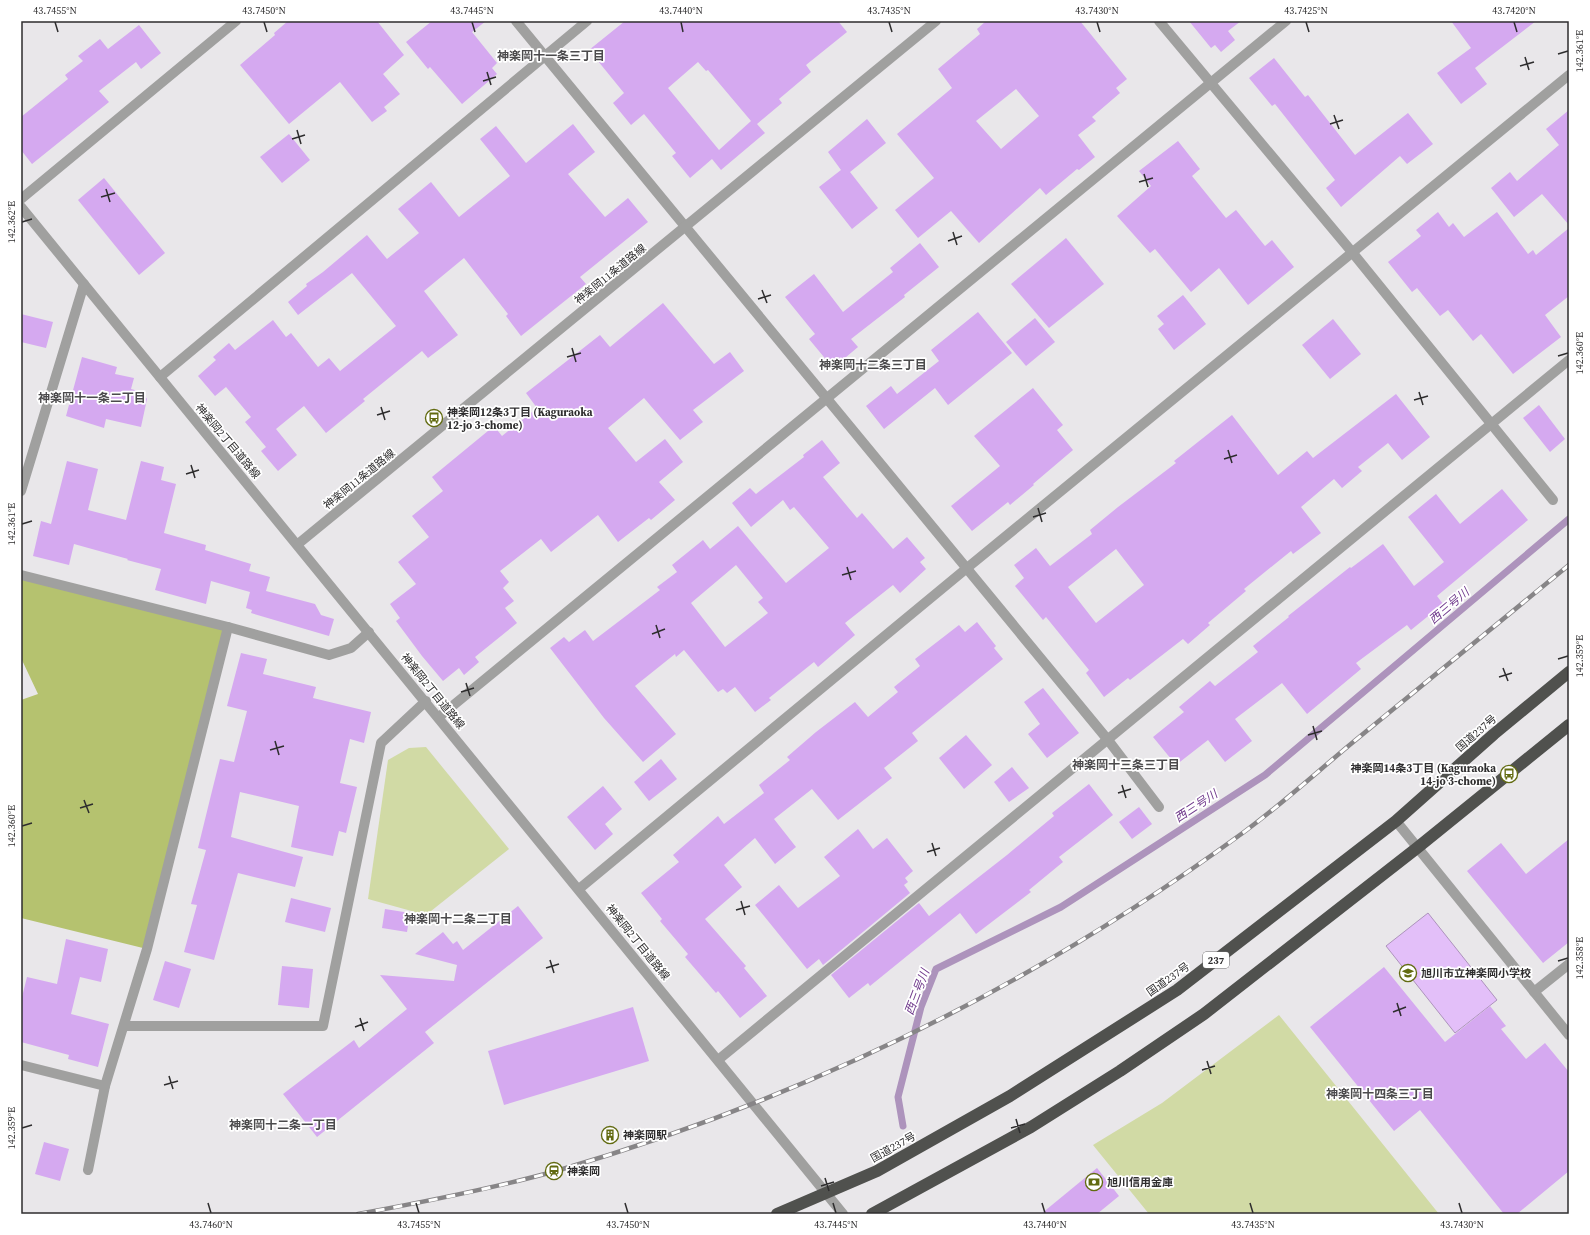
<svg xmlns="http://www.w3.org/2000/svg" width="1590" height="1235" font-family="'Source Serif 4','Noto Sans JP',serif">
	<style>
		.green { fill: #d1daa5 }
		.forest { fill: #b5c26f }
		.water { fill: #e3bff9; stroke: #ad93bc }
		.lines { fill: none; stroke-linecap: round; stroke-linejoin: round }
		.stream { stroke: #ad93bc; stroke-width: 7 }
		.building { fill: #d5a9f0; fill-rule: evenodd }
		.minor { stroke: #a0a09f; stroke-width: 10 }
		.highway { stroke: #50514e; stroke-width: 12 }
		.rail-casing { stroke: #878587; stroke-width: 4.5 }
		.rail { stroke: #fff; stroke-width: 3; stroke-dasharray: 9; stroke-linecap: butt }
		.ticks { fill: none; stroke: #2e2d2e; stroke-width: 1.5 }
		.labels { text-anchor: middle; stroke-width: 3.5; stroke-linejoin: round; paint-order: stroke }
		.shield { fill: #fff; stroke: #6d6c6d; stroke-width: 1 }
		.shield-label { font-size: 10px; font-weight: bold; fill: #2e2d2e }
		.street-label { font-size: 11px; fill: #2e2d2e; stroke: #fff }
		.poi-label { font-size: 11px; font-weight: bold; fill: #2e2d2e; stroke: #fff; text-anchor: start }
		.neighbourhood-label { font-size: 12px; font-weight: bold; fill: #4b4a4c; stroke: #fff }
		.water-label { font-size: 12px; font-style: italic; fill: #703a8c; stroke: #fff }
		.neatline { fill: none; stroke: #2e2d2e; stroke-width: 1.5 }
		.ticks-label { font-size: 10px; text-anchor: middle; fill: #2e2d2e }
	</style>
	<rect width="100%" height="100%" fill="#e9e7ea"/>
	<g class="green">
		<path d="M426,747L509,849L426,915L368,899L388,760L409,748Z"/>
		<path d="M1279,1015L1439,1214H1149L1093,1145L1162,1103Z"/>
	</g>
	<path class="forest" d="M21,575L228,627L147,949L21,918V700L38,694L21,658Z"/>
	<path class="water" d="M1428,913L1497,1000L1455,1033L1386,946Z"/>
	<g class="lines">
		<path class="stream" d="M903,1126L898,1097L921,1007L936,969L1061,907L1265,775L1569,519"/>
	</g>
	<g class="building">
		<path d="M288,21H377L404,55L383,74L400,94L384,107L387,111L372,122L340,82L289,124L240,65L275,35L274,33Z"/>
		<path d="M432,21H486L472,32L497,63L492,68L497,74L462,104L430,67L428,69L406,42Z"/>
		<path d="M625,21H838L847,32L806,65L811,72L779,99L782,103L757,124L765,133L721,170L712,159L690,178L672,156L676,153L644,114L631,125L613,103L624,93L589,50ZM698,62L706,71L708,70L751,121L719,150L668,88Z"/>
		<path d="M986,21H1080L1127,79L1116,88L1120,93L1092,117L1096,121L1078,135L1095,157L1079,170L1077,169L1046,195L1040,188L979,243L951,211L918,238L895,210L934,178L897,134L952,88L938,69L980,34L977,29ZM1016,89L1039,116L1001,149L976,121Z"/>
		<path d="M1189,21H1241L1228,31L1235,40L1221,52L1215,45L1211,48Z"/>
		<path d="M1451,21H1536L1475,68L1487,84L1461,104L1437,73L1471,48Z"/>
		<path d="M139,25L161,53L141,69L136,62L99,91L109,102L32,164L21,150V117L68,79L65,75L83,61L78,56L100,39L108,49Z"/>
		<path d="M1274,58L1305,97L1308,95L1355,155L1408,113L1433,144L1407,164L1400,156L1341,207L1326,188L1335,180L1275,104L1272,106L1249,78Z"/>
		<path d="M1569,110V225L1542,194L1514,217L1491,188L1510,172L1517,181L1559,145L1546,129Z"/>
		<path d="M867,119L886,143L850,172L878,208L852,229L819,187L841,170L828,152Z"/>
		<path d="M573,124L595,152L568,174L605,217L628,198L648,222L580,277L586,284L521,336L506,316L508,314L464,258L424,291L458,335L428,358L422,351L363,399L365,401L326,433L304,406L276,429L297,455L278,471L261,451L266,447L245,422L251,417L226,387L215,396L198,376L216,360L213,357L229,343L235,350L273,320L286,337L291,333L318,367L329,358L340,371L396,326L352,273L298,315L288,302L307,286L306,284L323,272L367,235L387,259L419,233L398,209L431,182L459,217L510,176L480,139L496,126L526,163Z"/>
		<path d="M289,134L310,160L282,183L260,157Z"/>
		<path d="M1178,141L1200,169L1192,176L1226,218L1236,210L1265,246L1272,240L1294,267L1248,305L1219,268L1191,292L1155,249L1150,253L1117,216L1151,186L1139,171Z"/>
		<path d="M104,178L165,253L139,275L78,200Z"/>
		<path d="M1438,212L1449,227L1453,223L1464,237L1497,212L1528,254L1533,250L1536,255L1569,228V296L1545,315L1561,337L1513,374L1481,334L1473,341L1448,310L1440,316L1417,288L1412,292L1388,262L1421,236L1416,230Z"/>
		<path d="M1066,238L1104,284L1049,328L1011,284Z"/>
		<path d="M920,243L939,267L904,295L905,297L851,339L858,347L833,368L809,339L815,334L785,297L814,274L843,312L893,272L890,268Z"/>
		<path d="M1183,295L1206,324L1174,350L1158,329L1164,324L1157,316Z"/>
		<path d="M663,303L714,364L730,352L744,371L693,410L703,422L680,440L644,398L608,428L636,462L665,439L683,462L659,482L675,500L651,520L649,518L618,542L598,515L551,552L541,539L500,571L509,582L503,588L514,601L505,608L517,623L475,657L479,662L464,675L459,668L443,681L422,656L396,621L400,618L390,604L416,584L398,562L429,537L412,516L443,491L432,477L494,426L502,436L537,408L526,393L600,335L610,347Z"/>
		<path d="M978,312L1012,353L948,405L935,388L884,429L866,406L891,386L897,394L939,361L931,350Z"/>
		<path d="M21,314L53,322L46,348L21,342Z"/>
		<path d="M1035,318L1055,342L1026,366L1006,342Z"/>
		<path d="M1333,319L1361,354L1330,379L1302,345Z"/>
		<path d="M82,357L117,367L115,374L134,378L131,389L142,392L147,399L141,427L106,419L104,428L66,416Z"/>
		<path d="M1033,388L1063,425L1057,430L1073,450L1033,484L1034,485L1010,505L1008,502L972,531L951,506L1000,466L974,436Z"/>
		<path d="M1396,394L1430,437L1402,460L1388,443L1358,467L1362,471L1342,488L1334,479L1301,507L1321,533L1293,554L1291,551L1244,589L1246,591L1208,623L1210,625L1188,644L1183,639L1130,680L1128,678L1104,697L1086,673L1089,670L1046,617L1043,620L1015,586L1024,578L1014,565L1036,548L1050,566L1092,534L1090,530L1118,507L1176,463L1174,461L1232,415L1278,475L1307,451L1313,458ZM1116,549L1144,585L1096,623L1068,587Z"/>
		<path d="M1539,405L1565,439L1550,452L1523,418Z"/>
		<path d="M822,440L840,463L823,477L857,518L862,513L893,549L907,537L925,558L920,562L926,569L900,593L893,585L845,623L855,635L818,667L814,662L769,698L771,700L755,712L735,687L727,693L723,689L718,692L684,650L676,657L675,654L635,686L676,734L643,762L604,718L550,648L564,637L569,642L585,630L593,641L660,590L657,587L677,572L672,565L703,540L710,549L738,526L786,583L829,548L794,507L790,510L783,500L751,527L732,503L750,488L756,494L761,490L804,457L803,455ZM736,565L763,598L758,602L768,613L725,647L691,603Z"/>
		<path d="M67,461L98,469L88,510L126,520L141,461L164,467L161,480L176,484L164,533L206,545L205,550L251,564L249,571L270,577L266,591L315,604L321,615L334,619L329,636L251,613L252,610L246,608L250,592L211,581L206,604L155,590L161,569L127,560L128,559L74,544L69,565L33,556L41,521L51,524Z"/>
		<path d="M1502,489L1528,520L1437,596L1443,604L1411,630L1407,625L1356,663L1361,669L1307,714L1282,683L1235,719L1252,741L1225,762L1208,740L1176,765L1153,737L1184,712L1179,707L1210,681L1215,686L1258,652L1253,646L1289,617L1288,616L1350,567L1351,568L1383,544L1414,586L1444,562L1408,517L1436,494L1460,524Z"/>
		<path d="M977,622L996,646L994,648L1003,659L912,733L918,741L884,768L892,778L838,820L812,789L774,819L796,847L775,864L755,838L724,865L742,887L705,919L746,966L744,968L767,996L740,1018L718,991L716,993L685,957L688,954L660,921L662,919L641,893L679,862L673,855L718,816L724,824L764,793L759,785L790,760L787,757L816,732L855,702L868,717L898,692L894,687L920,666L915,659L959,625L965,632Z"/>
		<path d="M241,653L267,659L263,674L316,687L313,698L371,712L364,743L350,739L340,783L357,787L346,833L339,831L333,856L291,847L299,806L240,792L231,837L303,857L295,887L238,873L214,960L184,952L197,905L191,904L206,850L198,848L211,795L220,759L234,762L247,711L227,706Z"/>
		<path d="M1043,688L1079,733L1047,758L1028,734L1040,724L1024,702Z"/>
		<path d="M966,735L992,765L964,789L939,758Z"/>
		<path d="M661,759L677,779L649,801L634,782Z"/>
		<path d="M1012,767L1029,788L1009,802L994,782Z"/>
		<path d="M1089,784L1113,815L1059,857L1063,862L1029,890L1031,892L976,934L960,913L870,986L868,983L849,998L831,975L919,903L929,916L1007,855L1054,816L1052,813Z"/>
		<path d="M603,786L622,809L605,824L613,834L595,850L567,817Z"/>
		<path d="M1139,807L1152,824L1132,839L1119,822Z"/>
		<path d="M858,829L873,849L887,838L913,871L905,878L908,882L904,885L910,893L823,965L819,959L807,969L755,905L779,885L798,908L840,876L824,857Z"/>
		<path d="M1569,839V942L1543,963L1467,871L1501,843L1526,874Z"/>
		<path d="M291,898L331,908L325,932L285,922Z"/>
		<path d="M518,906L543,938L425,1032L434,1043L317,1137L283,1094L354,1040L359,1048L407,1009L380,975L454,981L457,965L415,954L443,932L453,944L457,941L463,950Z"/>
		<path d="M385,909L410,913L407,932L382,928Z"/>
		<path d="M66,939L108,949L101,982L80,977L71,1014L109,1024L98,1067L68,1059L69,1055L21,1042V1001L27,977L57,984Z"/>
		<path d="M165,961L191,969L179,1008L153,1000Z"/>
		<path d="M282,966L313,969L309,1008L278,1005Z"/>
		<path d="M1384,967L1445,1042L1490,1006L1506,1026L1501,1029L1526,1059L1545,1043L1569,1072V1171L1517,1214H1504L1420,1110L1394,1131L1310,1027Z"/>
		<path d="M633,1007L649,1061L504,1105L488,1051Z"/>
		<path d="M44,1142L69,1149L60,1181L35,1174Z"/>
		<path d="M1097,1168L1119,1196L1097,1214H1041Z"/>
	</g>
	<g class="lines">
		<g class="minor">
			<path d="M516,21L1108,740L1159,807"/>
			<path d="M1159,21L1352,252L1553,500"/>
			<path d="M21,199L236,21"/>
			<path d="M21,207L843,1214"/>
			<path d="M160,377L587,21"/>
			<path d="M21,491L84,284"/>
			<path d="M298,544L936,21"/>
			<path d="M21,575L228,627L329,655L351,648L369,632"/>
			<path d="M439,717L1286,21"/>
			<path d="M1396,821L1569,1035"/>
			<path d="M579,889L967,568L1569,75"/>
			<path d="M1534,992L1569,964"/>
			<path d="M124,1026H323L381,743L426,701"/>
			<path d="M718,1060L1569,360"/>
			<path d="M21,1065L105,1086"/>
			<path d="M88,1170L105,1086L147,949L228,627"/>
		</g>
		<g class="highway">
			<path d="M777,1214L877,1171L1010,1096L1177,990L1396,821L1494,734L1569,672"/>
			<path d="M872,1214L1031,1127L1120,1071L1204,1014L1417,848L1569,725"/>
		</g>
		<g class="rail-casing">
			<path id="rail" d="M358,1214C424,1202 491,1189 556,1171C804,1099 1036,984 1244,832C1282,804 1317,772 1352,743C1425,683 1497,624 1569,565"/>
		</g>
		<use href="#rail" class="rail"/>
	</g>
	<path class="ticks" d="M55,22L58,32M264,22L267,32M472,22L475,32M681,22L683,32M889,22L892,32M1097,22L1100,32M1306,22L1309,32M1514,22L1517,32M1558,54L1568,51M1525,57L1529,70M1520,66L1534,62M487,72L491,85M483,81L496,77M1334,115L1339,129M1330,124L1343,120M297,130L301,144M292,139L305,135M1144,174L1148,187M1139,182L1153,178M106,189L110,202M101,197L115,193M22,222L32,219M953,232L957,245M948,241L962,236M762,290L767,303M758,299L771,295M572,348L576,362M1558,356L1568,353M567,357L581,353M1419,392L1423,405M1414,400L1428,396M381,407L385,420M377,415L390,411M1228,450L1232,463M1224,459L1237,455M191,465L195,478M186,474L199,470M1038,508L1042,522M1033,517L1046,513M22,524L32,521M847,567L851,580M842,575L856,571M656,625L660,638M652,634L665,629M1558,659L1568,656M1503,668L1508,681M1499,677L1512,673M466,683L470,696M461,692L474,688M1313,726L1317,740M1308,735L1322,731M275,741L279,755M270,750L284,746M1122,785L1126,798M1118,793L1131,789M84,800L89,813M80,808L93,804M22,826L32,823M932,843L936,856M927,852L940,848M741,901L745,915M736,910L750,906M550,960L554,973M1558,961L1568,958M546,968L559,964M1397,1003L1401,1016M1393,1012L1406,1007M360,1018L364,1031M355,1027L368,1022M1207,1061L1211,1074M1202,1070L1215,1066M169,1076L173,1089M164,1085L178,1081M1016,1119L1020,1133M22,1128L32,1125M1011,1128L1025,1124M825,1178L829,1191M821,1186L834,1182M208,1203L211,1213M416,1203L419,1213M625,1203L628,1213M833,1203L836,1213M1042,1203L1045,1213M1250,1203L1253,1213M1459,1203L1462,1213"/>
	<defs>
		<g id="bus-ring" transform="scale(0.9)"><circle r="9.5" fill="#fff" stroke="#626b11" stroke-width="1.5"/><path d="M-5-6H5V4H4V6H2V4H-2V6H-4V4H-5ZM-3.5-4V0h7V-4ZM-3.5 1.2v1.5H-2V1.2ZM2 1.2v1.5H3.5V1.2Z" fill="#626b11"/></g>
		<g id="school-ring" transform="scale(0.9)"><circle r="9.5" fill="#fff" stroke="#626b11" stroke-width="1.5"/><path d="M0-5L7-2L0 1L-7-2ZM-4 1L0 2.5L4 1V4Q0 6-4 4Z" fill="#626b11"/></g>
		<g id="building-ring" transform="scale(0.9)"><circle r="9.5" fill="#fff" stroke="#626b11" stroke-width="1.5"/><path d="M-4-6H4V6H1V3H-1V6H-4ZM-2.5-4.3h1.7v1.8h-1.7ZM.8-4.3h1.7v1.8H.8ZM-2.5-1h1.7V.8h-1.7ZM.8-1h1.7V.8H.8Z" fill="#626b11"/></g>
		<g id="station-ring" transform="scale(0.9)"><circle r="9.5" fill="#fff" stroke="#626b11" stroke-width="1.5"/><path d="M-3-6H3Q5-6 5-4V2Q5 4 3 4L4.5 6H3L1.5 4h-3L-3 6H-4.5L-3 4Q-5 4-5 2V-4Q-5-6-3-6ZM-3.5-4v3h7v-3ZM-3.5 1v1.5H-2V1ZM2 1v1.5H3.5V1Z" fill="#626b11"/></g>
		<g id="bank-ring" transform="scale(0.9)"><circle r="9.5" fill="#fff" stroke="#626b11" stroke-width="1.5"/><path d="M-6-4H6V4H-6ZM0-2.3a2.3 2.3 0 1 0 0 4.6a2.3 2.3 0 1 0 0-4.6Z" fill="#626b11"/></g>
	</defs>
	<g fill-rule="evenodd">
		<use href="#bus-ring" x="434" y="418"/>
		<use href="#bus-ring" x="1509" y="774"/>
		<use href="#school-ring" x="1408" y="973"/>
		<use href="#building-ring" x="610" y="1135"/>
		<use href="#station-ring" x="554" y="1171"/>
		<use href="#bank-ring" x="1094" y="1182"/>
	</g>
	<g class="labels">
		<rect class="shield" x="1203" y="952" width="26" height="16" rx="3"/>
		<g class="shield-label">
			<text x="1216" y="964">237</text>
		</g>
		<g class="street-label">
			<text transform="translate(610 274) rotate(-39)" y="4">神楽岡11条道路線</text>
			<text transform="translate(228 441) rotate(50)" y="4">神楽岡2丁目道路線</text>
			<text transform="translate(359 479) rotate(-39)" y="4">神楽岡11条道路線</text>
			<text transform="translate(433 691) rotate(51)" y="4">神楽岡2丁目道路線</text>
			<text transform="translate(1476 733) rotate(-41)" y="4">国道237号</text>
			<text transform="translate(638 942) rotate(51)" y="4">神楽岡2丁目道路線</text>
			<text transform="translate(1168 979) rotate(-35)" y="4">国道237号</text>
			<text transform="translate(893 1147) rotate(-29)" y="4">国道237号</text>
		</g>
		<g class="poi-label">
			<text x="447" y="416">神楽岡12条3丁目 (Kaguraoka<tspan x="447" dy="13">12-jo 3-chome)</tspan></text>
			<text x="1496" y="772" text-anchor="end">神楽岡14条3丁目 (Kaguraoka<tspan x="1496" dy="13">14-jo 3-chome)</tspan></text>
			<text x="1421" y="977">旭川市立神楽岡小学校</text>
			<text x="623" y="1139">神楽岡駅</text>
			<text x="567" y="1175">神楽岡</text>
			<text x="1107" y="1186">旭川信用金庫</text>
		</g>
		<g class="neighbourhood-label">
			<text x="551" y="60">神楽岡十一条三丁目</text>
			<text x="873" y="369">神楽岡十二条三丁目</text>
			<text x="92" y="402">神楽岡十一条二丁目</text>
			<text x="1126" y="769">神楽岡十三条三丁目</text>
			<text x="458" y="923">神楽岡十二条二丁目</text>
			<text x="1380" y="1098">神楽岡十四条三丁目</text>
			<text x="283" y="1129">神楽岡十二条一丁目</text>
		</g>
		<g class="water-label">
			<text transform="translate(1449 606) rotate(-40)" y="4">西三号川</text>
			<text transform="translate(1196 806) rotate(-33)" y="4">西三号川</text>
			<text transform="translate(917 992) rotate(-69)" y="4">西三号川</text>
		</g>
	</g>
	<rect width="1590" height="1235" fill="none" stroke="#ffffff" stroke-width="44"/>
	<rect x="22" y="22" width="1546" height="1191" class="neatline"/>
	<g class="ticks-label">
		<text x="55" y="14">43.7455°N</text>
		<text x="264" y="14">43.7450°N</text>
		<text x="472" y="14">43.7445°N</text>
		<text x="681" y="14">43.7440°N</text>
		<text x="889" y="14">43.7435°N</text>
		<text x="1097" y="14">43.7430°N</text>
		<text x="1306" y="14">43.7425°N</text>
		<text x="1514" y="14">43.7420°N</text>
		<text transform="translate(1579 51) rotate(-90)" y="4">142.361°E</text>
		<text transform="translate(11 222) rotate(-90)" y="4">142.362°E</text>
		<text transform="translate(1579 353) rotate(-90)" y="4">142.360°E</text>
		<text transform="translate(11 524) rotate(-90)" y="4">142.361°E</text>
		<text transform="translate(1579 656) rotate(-90)" y="4">142.359°E</text>
		<text transform="translate(11 826) rotate(-90)" y="4">142.360°E</text>
		<text transform="translate(1579 958) rotate(-90)" y="4">142.358°E</text>
		<text transform="translate(11 1128) rotate(-90)" y="4">142.359°E</text>
		<text x="211" y="1228">43.7460°N</text>
		<text x="419" y="1228">43.7455°N</text>
		<text x="628" y="1228">43.7450°N</text>
		<text x="836" y="1228">43.7445°N</text>
		<text x="1045" y="1228">43.7440°N</text>
		<text x="1253" y="1228">43.7435°N</text>
		<text x="1462" y="1228">43.7430°N</text>
	</g>
</svg>
